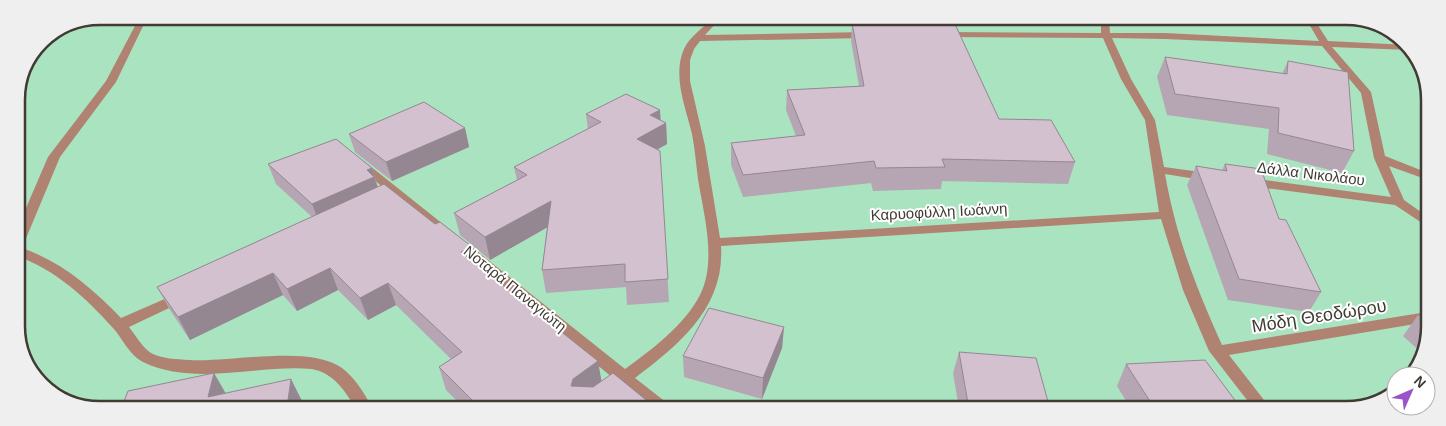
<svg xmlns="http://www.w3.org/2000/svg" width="1446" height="426" font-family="Helvetica,sans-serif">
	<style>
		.green { fill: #a9e3c0 }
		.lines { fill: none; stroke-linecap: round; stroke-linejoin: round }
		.minor { fill: #b08271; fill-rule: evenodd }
		.wall { fill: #b6a6b3 }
		.shaded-wall { fill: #948792 }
		.building { fill: #d4c1d0; stroke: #948792 }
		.labels { text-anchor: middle; stroke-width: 4; stroke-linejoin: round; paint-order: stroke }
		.street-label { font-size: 15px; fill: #413b34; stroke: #fff }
		.near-street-label { font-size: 18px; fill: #413b34; stroke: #fff }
		.rim { fill: none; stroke: #413b34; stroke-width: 2.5 }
	</style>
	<rect width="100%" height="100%" fill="#eddecb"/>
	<path class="green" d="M1367,19L1405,41L1428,84L1427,347L1409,376H1396V391L1351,410L79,407L41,385L18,342L16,95L41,41L68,23Z"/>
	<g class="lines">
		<g class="minor">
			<path d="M1306,19H1314L1328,41L1408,45L1410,50L1332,47L1371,92L1385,156L1428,173V180L1389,166L1404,200L1428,217V227L1395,205L1250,186L1244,182L1250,178L1391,197L1374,158L1361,93L1322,46L1165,39L1112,38L1131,79L1155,120L1164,167L1208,173L1214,177L1208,181L1165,174C1176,237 1196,287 1222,345L1427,312V322L1229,355L1271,409H1254L1209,351L1183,290L1161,219L721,246C725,307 680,344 635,378L667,403L669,408H650L624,387L596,408H576L578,403L613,378L355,164L361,161L365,162L625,369C651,350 684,326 700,295C717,261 704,216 698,179C696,164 695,149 692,134C686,108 672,76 684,49C689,38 701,29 710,21H718L705,35L867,32L871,35L867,38L700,41L694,49L690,60V81L705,146L720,238L1159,212L1145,120L1121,79L1103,38L945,37L941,34L942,32L1101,33V20H1109L1110,33H1165L1319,41Z"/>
			<path d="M137,22H145L116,82L60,157L22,248C62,262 92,288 121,318L176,294H186L188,297L186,300L129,327C136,336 142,347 151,353C162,359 177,359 189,360C231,363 308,344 342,368C355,378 365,394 372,408H355C345,390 333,373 312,369C258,364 195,387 143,362C129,355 123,339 113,328C86,298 56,270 17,256V229L48,157L106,81Z"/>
		</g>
	</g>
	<g class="wall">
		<path d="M891,20H934V22L999,119L1075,162L1068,184L942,181L941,189L873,191L871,183L743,197L731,165V143L796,136L786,110L787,90L859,86L851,41L852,23L891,22Z"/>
		<path d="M1165,57L1282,74L1288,61L1354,151L1342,173L1267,154L1269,129L1167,115L1157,77Z"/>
		<path d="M586,114L661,121L666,123L667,144L657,150L660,151L669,302L627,305L626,287L546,293L542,270L547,227L490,260L460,235L454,213L517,180L514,167L588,130Z"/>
		<path d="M465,128L469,147L392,181L355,152L349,134Z"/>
		<path d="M268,164L372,168L378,187L475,263L601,381L656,408H464L446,390L439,367L451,359L396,305L368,320L338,290L297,311L283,295L190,340L170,310L157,287L312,217L276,184Z"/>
		<path d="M1225,164L1279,219L1321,292L1309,312L1228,300L1187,185L1196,166L1222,170Z"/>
		<path d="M1427,314V347L1423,354L1403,336L1418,315Z"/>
		<path d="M784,327L782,348L762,399L684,377L683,356Z"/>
		<path d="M959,352L1050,409H959L953,373Z"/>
		<path d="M1126,364L1240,407L1239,409H1131L1117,386Z"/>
	</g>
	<g class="shaded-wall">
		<path d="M660,110L661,126L666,123L667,144L638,160L637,139L650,115Z"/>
		<path d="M465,128L469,147L392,181L386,162Z"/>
		<path d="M372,168L380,196L320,224L312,204L367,170Z"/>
		<path d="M551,201L555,223L490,260L485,237Z"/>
		<path d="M471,246L476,268L461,252Z"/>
		<path d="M330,268L338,290L297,311L287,289Z"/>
		<path d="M273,273L283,295L190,340L178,317Z"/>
		<path d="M388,283L396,305L368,320L360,298Z"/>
		<path d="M784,327L782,348L762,399L763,378Z"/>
		<path d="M598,361L602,384L577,401L571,386L573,379Z"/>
		<path d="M214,373L229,399L208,397Z"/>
		<path d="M291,379L304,405V407H287Z"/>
	</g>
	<g class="building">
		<path d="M954,22L999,119L1051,120L1075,162L942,159L945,167L876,168L874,161L743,175L731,143L805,135L787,90L864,86L852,23Z"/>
		<path d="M1165,57L1287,74L1288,61L1348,72L1354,151L1278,133L1279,108L1175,94Z"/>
		<path d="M626,94L660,110L650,115L666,123L637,139L660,151L668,279L625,282V264L542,270L551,201L485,237L454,213L527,175L514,167L601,122L586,114Z"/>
		<path d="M424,102L465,128L386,162L349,134Z"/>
		<path d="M336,139L372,168L367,170L374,177L312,204L268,164Z"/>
		<path d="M1225,164L1261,169L1279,219L1286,220L1321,292L1239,279L1196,166L1227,171Z"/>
		<path d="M384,184L435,224L440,222L471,246L461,252L598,361L573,379L571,386L593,387L613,373L656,408H480L439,367L462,352L388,283L360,298L330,268L287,289L273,273L178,317L157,287Z"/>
		<path d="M709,308L784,327L763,378L683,356Z"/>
		<path d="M1427,314V323L1418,315Z"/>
		<path d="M959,352L1036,358L1050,409H969Z"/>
		<path d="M1205,360L1240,407L1204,409H1155L1126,364Z"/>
		<path d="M214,373L208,397L291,379L287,407H122L128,391Z"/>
	</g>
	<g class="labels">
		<g class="street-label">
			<text transform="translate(1311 174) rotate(7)" y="5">Δάλλα Νικολάου</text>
			<text transform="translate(939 212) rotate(-3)" y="5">Καρυοφύλλη Ιωάννη</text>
			<text transform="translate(515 289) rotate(39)" y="5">Νοταρά Παναγιώτη</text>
		</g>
		<g class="near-street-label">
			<text transform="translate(1319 316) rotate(-9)" y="6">Μόδη Θεοδώρου</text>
		</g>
	</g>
	<path d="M0 0H1446V426H0ZM100 25H1346A75 75 0 0 1 1421 100V326A75 75 0 0 1 1346 401H100A75 75 0 0 1 25 326V100A75 75 0 0 1 100 25Z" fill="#f0efef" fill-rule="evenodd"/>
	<path class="rim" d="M100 25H1346A75 75 0 0 1 1421 100V326A75 75 0 0 1 1346 401H100A75 75 0 0 1 25 326V100A75 75 0 0 1 100 25Z"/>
	<g transform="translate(1411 391) rotate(45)"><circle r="24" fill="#ffffff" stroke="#b3b1ae"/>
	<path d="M0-4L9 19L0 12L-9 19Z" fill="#9b54c8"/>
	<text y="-8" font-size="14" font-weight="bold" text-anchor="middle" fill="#413b34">N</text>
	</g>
</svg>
